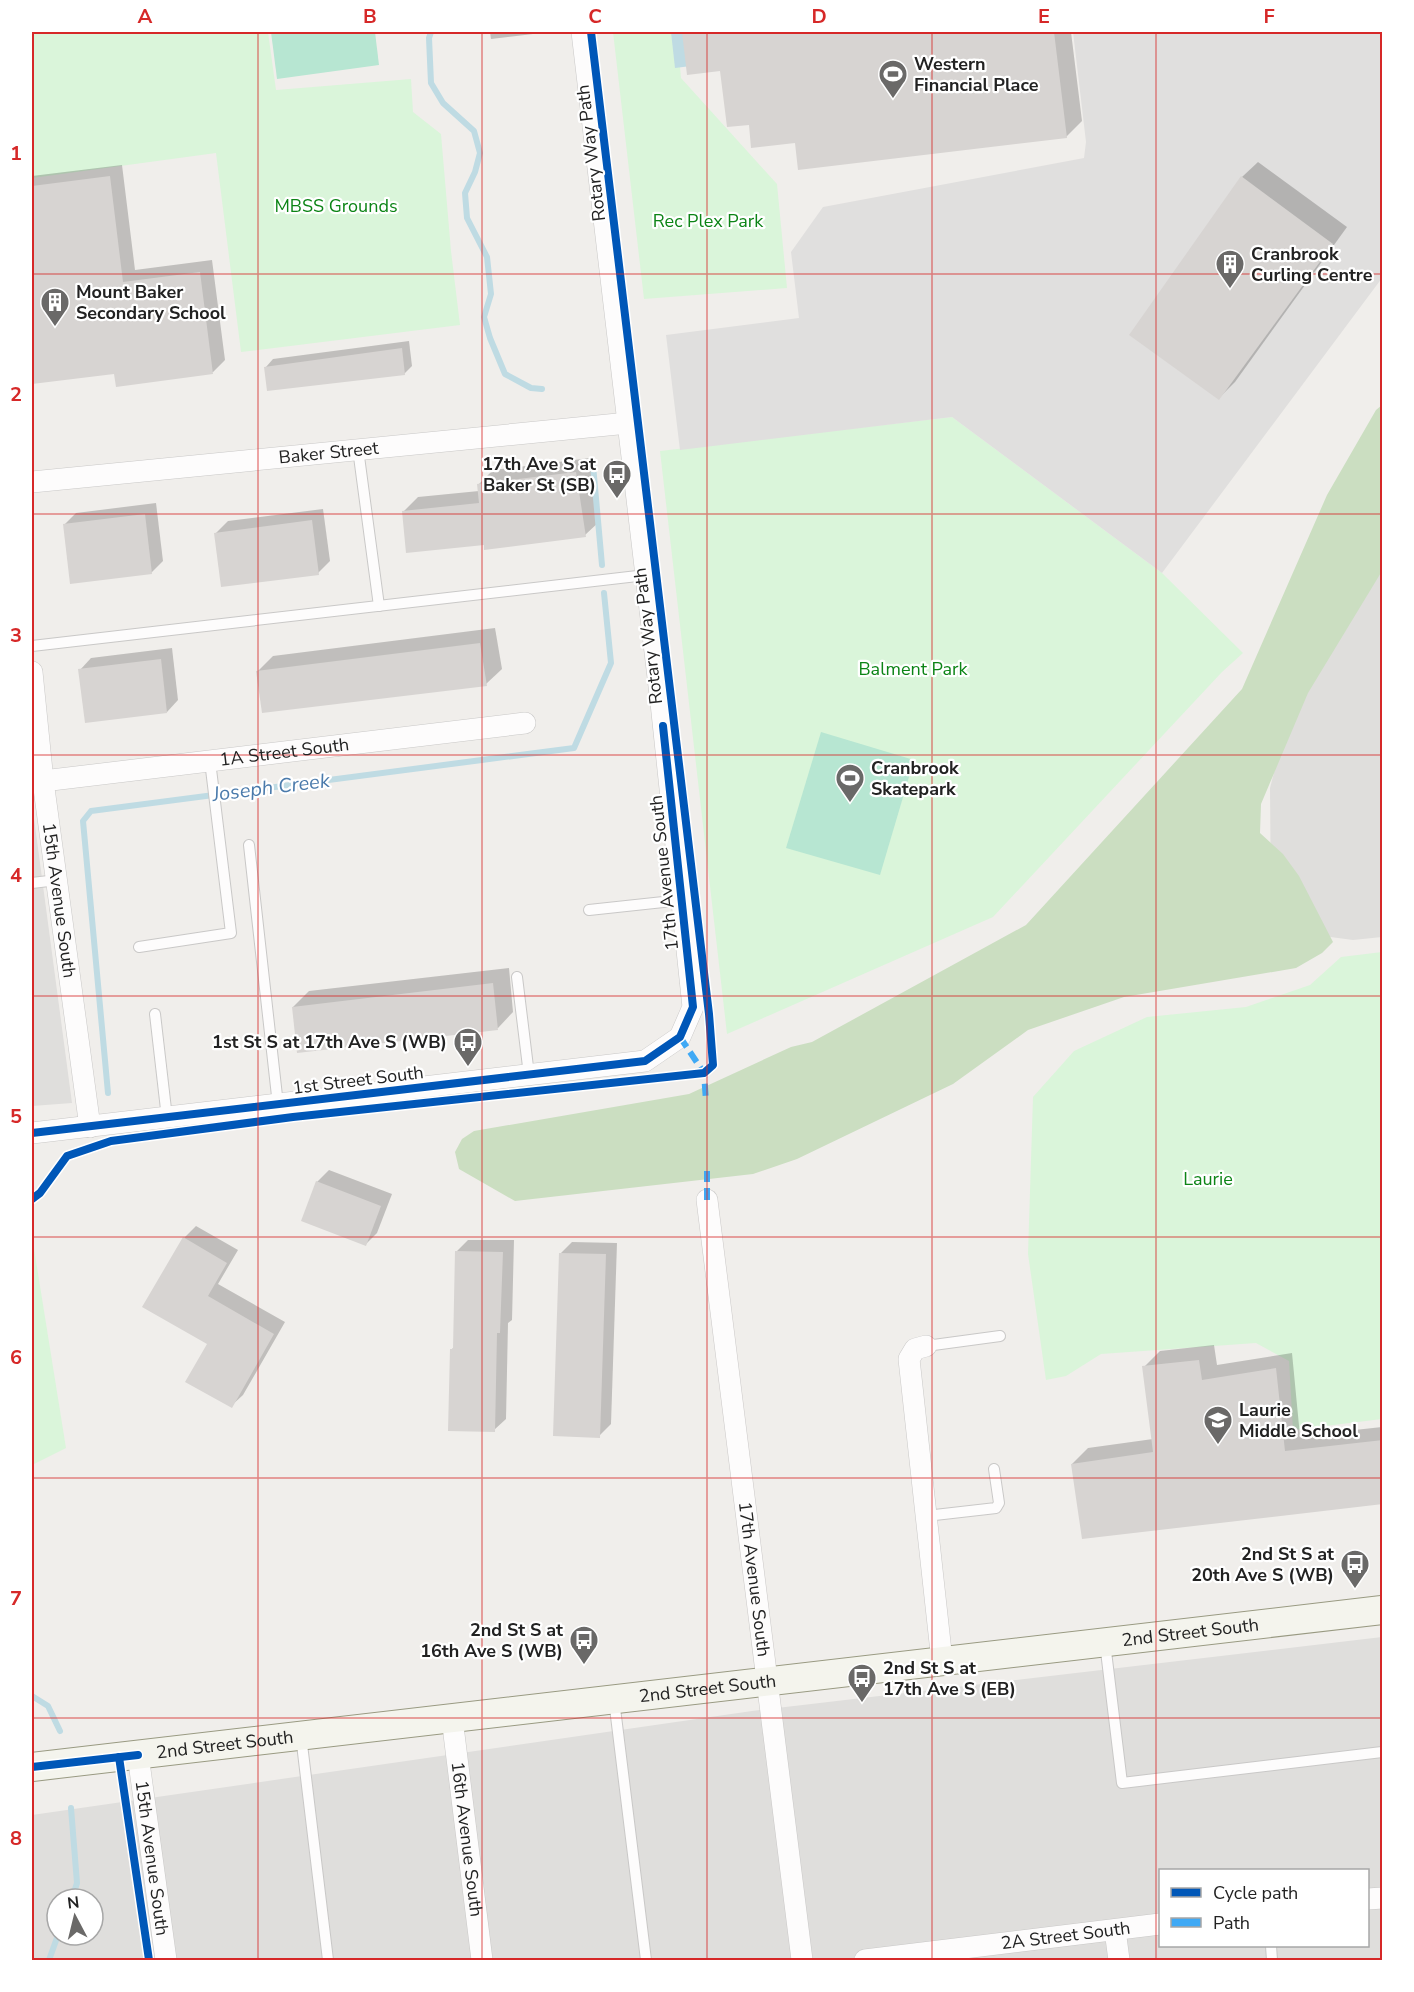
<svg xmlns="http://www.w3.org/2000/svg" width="1414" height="1992" font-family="'Nunito Sans',sans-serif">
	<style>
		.residential { fill: #dfdedc; fill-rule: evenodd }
		.forest { fill: #cbdec1 }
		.park { fill: #daf5da }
		.pitch { fill: #b7e6d2 }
		.parking { fill: #e0dfde }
		.water { fill: #bfdbe3 }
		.shadow { fill: #0003 }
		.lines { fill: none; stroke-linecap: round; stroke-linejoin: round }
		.stream { stroke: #bfdbe3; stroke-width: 6 }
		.building { fill: #d7d4d2 }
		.lane-casing { stroke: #c9c8c7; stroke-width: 12 }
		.street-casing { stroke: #c9c8c7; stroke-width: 22 }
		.secondary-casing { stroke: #999a82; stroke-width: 30 }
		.lane { stroke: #fdfcfc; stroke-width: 10 }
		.street { stroke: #fdfcfc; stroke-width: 21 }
		.secondary { stroke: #f4f4ed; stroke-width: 28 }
		.quiet { stroke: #3fa9f5; stroke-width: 6; stroke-dasharray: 12 6; stroke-linecap: butt }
		.cycleway-casing { stroke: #fff; stroke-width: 11 }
		.cycleway { stroke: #0057b8; stroke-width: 8 }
		.grid { fill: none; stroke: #d62828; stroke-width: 1.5; stroke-opacity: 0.55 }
		.labels { text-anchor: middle; stroke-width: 4.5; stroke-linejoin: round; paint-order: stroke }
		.poi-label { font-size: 18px; font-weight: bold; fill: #222; stroke: #fff; text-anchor: start }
		.street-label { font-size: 18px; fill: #222; stroke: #fff }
		.park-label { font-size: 18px; fill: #0c8416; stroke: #fff }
		.water-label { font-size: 20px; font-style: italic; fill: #4a7aab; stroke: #fff }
		.neatline { fill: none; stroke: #d62828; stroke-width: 2 }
		.grid-label { font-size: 20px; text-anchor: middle; font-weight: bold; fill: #d62828 }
	</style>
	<rect width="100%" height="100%" fill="#f0eeeb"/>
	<g class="residential">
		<path d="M1382,534V937L1353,940L1308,934L1271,913L1270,788L1293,699Z"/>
		<path d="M32,803L72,1103L32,1106Z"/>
		<path d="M1382,1637V1960H32V1815L752,1711ZM1160,1870H1368V1946H1160ZM57,1899H93V1935H57Z"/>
	</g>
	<path class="forest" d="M1382,405V571L1308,693L1261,804L1260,833L1283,854L1299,876L1333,942L1322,953L1296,968L1124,997L1028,1030L953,1084L797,1159L753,1174L515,1201L459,1169L455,1152L462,1139L474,1131L689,1094L791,1047L812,1042L1026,925L1242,689L1327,495L1376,410Z"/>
	<g class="park">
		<path d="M32,32H268L276,90L411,79L413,112L441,134L451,251L460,325L241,352L216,153L32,178Z"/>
		<path d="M613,32H677L681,78L777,184L787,288L644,299Z"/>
		<path d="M952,417L1162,573L1243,653L1222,672L993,917L727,1034L660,451Z"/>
		<path d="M1382,952V1419L1293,1430L1289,1361L1256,1343L1101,1354L1066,1376L1046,1380L1028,1254L1033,1097L1074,1051L1147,1017L1246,1007L1310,985L1341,957Z"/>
		<path d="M32,1236L66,1448L32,1465Z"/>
	</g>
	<g class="pitch">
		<path d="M271,32H375L379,65L277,79Z"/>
		<path d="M821,732L914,760L880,875L786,848Z"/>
	</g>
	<path class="parking" d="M1073,32H1382V278L1162,573L952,417L680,450L666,335L799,318L791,252L823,207L1084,158L1086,142Z"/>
	<path class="water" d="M671,32H766L769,56L675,68Z"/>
	<g class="shadow">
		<path d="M490,32H536L533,34L491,39Z"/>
		<path d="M683,32H1071L1082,121L1066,137L796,141L722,69L689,73Z"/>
		<path d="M1258,162L1347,227L1235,382L1219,398L1242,177Z"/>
		<path d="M122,165L135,270L212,260L225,360L213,372H115L32,383V176Z"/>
		<path d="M409,341L412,366L404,374L266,367L273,359Z"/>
		<path d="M590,458L600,521L585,535L485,543L404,511L418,497L479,491L478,485L493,470Z"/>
		<path d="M156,503L163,561L151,573L64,525L76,513Z"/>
		<path d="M323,509L330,561L318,573L216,533L228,521Z"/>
		<path d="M495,628L502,669L486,684L257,672L273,656Z"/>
		<path d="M172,648L178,700L167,712L80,670L91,658Z"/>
		<path d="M509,968L513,1012L498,1028L293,1007L309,991Z"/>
		<path d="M329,1170L392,1194L377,1233L366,1244L317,1182Z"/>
		<path d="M196,1226L238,1250L218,1284L285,1322L243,1395L231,1406L184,1238Z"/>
		<path d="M468,1240H514L512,1320L508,1323L506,1419L494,1430L451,1350L454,1347L457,1251Z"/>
		<path d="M572,1242L617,1243L611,1424L599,1436L560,1254Z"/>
		<path d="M1214,1345L1217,1365L1292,1353L1300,1436L1382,1427V1502L1072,1464L1088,1448L1153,1439L1144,1367L1160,1351Z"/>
	</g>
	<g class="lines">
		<g class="stream">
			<path d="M431,32L429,38L431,83L443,103L474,131L480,153L475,172L465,193L467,218L487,257L491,294L484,317L490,338L505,374L531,388L542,389"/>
			<path d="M593,465L602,565"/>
			<path d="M108,1093L83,821L91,811L574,748L611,663L604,593"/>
			<path d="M32,1696L48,1706L60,1731"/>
			<path d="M71,1808L77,1883L72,1899"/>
			<path d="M49,1960L58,1935"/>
		</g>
	</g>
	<g class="building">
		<path d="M682,32H1054L1067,138L798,170L795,143L751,148L749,125L727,127L720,71L687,75Z"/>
		<path d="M110,176L123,282L200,272L213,374L116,387L114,374L32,384V186Z"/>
		<path d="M1241,176L1333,244L1219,400L1129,335Z"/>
		<path d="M402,348L405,375L267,391L264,367Z"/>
		<path d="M576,472L586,537L484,550V545L406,553L402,511L479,503L477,484Z"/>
		<path d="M145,514L152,574L70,584L63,524Z"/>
		<path d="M312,520L319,575L221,587L214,533Z"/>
		<path d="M480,643L487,686L262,713L256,671Z"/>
		<path d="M161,659L167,713L85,723L78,669Z"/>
		<path d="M493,983L498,1030L297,1053L292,1007Z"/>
		<path d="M316,1181L381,1206L366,1246L301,1221Z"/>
		<path d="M183,1237L227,1263L208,1296L274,1334L232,1408L185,1382L207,1344L142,1307Z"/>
		<path d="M455,1251L503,1252L500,1333H497L495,1432L448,1431L450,1349H453Z"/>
		<path d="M559,1253L606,1254L600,1438L553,1436Z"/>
		<path d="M1199,1360L1202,1380L1276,1368L1285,1451L1383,1440V1504L1082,1539L1071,1464L1153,1452L1142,1366Z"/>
	</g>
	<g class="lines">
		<g class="lane-casing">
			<g id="lane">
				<path d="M358,449L379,606"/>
				<path d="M32,646L646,575"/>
				<path d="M249,845L278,1105"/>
				<path d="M32,883L57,880"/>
				<path d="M589,910L682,900"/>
				<path d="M139,947L231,933L210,761"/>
				<path d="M517,977L529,1075"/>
				<path d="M155,1014L167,1118"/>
				<path d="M926,1346L1000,1336"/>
				<path d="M926,1516L996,1508L999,1503L994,1469"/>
				<path d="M1105,1643L1122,1783L1382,1752"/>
				<path d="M614,1700L646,1960"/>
				<path d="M301,1736L328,1960"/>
				<path d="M1271,1946L1272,1960"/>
			</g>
		</g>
		<g class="street-casing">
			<g id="street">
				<path id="s1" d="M32,482L628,423"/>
				<path id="s2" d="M32,672L43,781L90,1127"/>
				<path id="s3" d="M43,781L525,723"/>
				<path d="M32,1133L645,1061L680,1037L693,1007L661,703L582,32"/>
				<path id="s4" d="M707,1200L802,1960"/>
				<path d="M926,1346L915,1349L909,1359L942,1661"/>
				<path id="s5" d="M452,1718L482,1960"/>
				<path id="s6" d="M138,1755L166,1960"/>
				<path d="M1368,1899L1382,1898"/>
				<path d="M1115,1930L1119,1960"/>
				<path id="s7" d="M865,1960L1160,1924"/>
			</g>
		</g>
		<g class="secondary-casing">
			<g id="secondary">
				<path id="s8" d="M32,1767L1382,1610"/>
			</g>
		</g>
		<use href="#lane" class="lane"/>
		<use href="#street" class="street"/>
		<use href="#secondary" class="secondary"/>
		<g class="quiet">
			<path d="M680,1037L704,1073L706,1101"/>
			<path d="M707,1200V1171"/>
		</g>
		<g class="cycleway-casing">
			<g id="cycleway">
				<path d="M32,1133L645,1061L680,1037L693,1007L663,726"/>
				<path d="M32,1199L40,1193L67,1156L111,1141L293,1117L704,1073L713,1065L709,1014L591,32"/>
				<path d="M119,1757L149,1960"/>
				<path d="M32,1767L138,1755"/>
			</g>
		</g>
		<use href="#cycleway" class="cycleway"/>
	</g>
	<path class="grid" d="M258,32V1960M482,32V1960M707,32V1960M932,32V1960M1156,32V1960M32,274H1382M32,514H1382M32,755H1382M32,996H1382M32,1237H1382M32,1478H1382M32,1718H1382"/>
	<defs>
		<g id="stadium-pin" transform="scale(1.5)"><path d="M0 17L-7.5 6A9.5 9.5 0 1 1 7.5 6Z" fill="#6a6968" stroke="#fff"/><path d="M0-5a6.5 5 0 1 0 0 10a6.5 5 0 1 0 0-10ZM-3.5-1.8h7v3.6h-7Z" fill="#fff"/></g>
		<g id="building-pin" transform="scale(1.5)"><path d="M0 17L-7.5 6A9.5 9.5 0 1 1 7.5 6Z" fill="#6a6968" stroke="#fff"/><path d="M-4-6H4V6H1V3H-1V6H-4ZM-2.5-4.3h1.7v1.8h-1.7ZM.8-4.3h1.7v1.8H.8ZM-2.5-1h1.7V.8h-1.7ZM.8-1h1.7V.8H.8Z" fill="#fff"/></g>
		<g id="bus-pin" transform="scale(1.5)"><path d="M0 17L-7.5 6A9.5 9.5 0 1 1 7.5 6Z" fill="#6a6968" stroke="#fff"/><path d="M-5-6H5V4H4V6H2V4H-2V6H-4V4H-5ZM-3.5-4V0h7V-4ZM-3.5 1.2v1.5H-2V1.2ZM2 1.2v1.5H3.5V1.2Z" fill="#fff"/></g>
		<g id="school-pin" transform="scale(1.5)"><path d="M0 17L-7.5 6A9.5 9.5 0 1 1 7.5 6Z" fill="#6a6968" stroke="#fff"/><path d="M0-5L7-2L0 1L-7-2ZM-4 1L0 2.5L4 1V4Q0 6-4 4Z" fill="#fff"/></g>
	</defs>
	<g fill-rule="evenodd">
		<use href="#stadium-pin" x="893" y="74"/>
		<use href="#building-pin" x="1230" y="264"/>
		<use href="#building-pin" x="55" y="302"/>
		<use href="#bus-pin" x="617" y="474"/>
		<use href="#stadium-pin" x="850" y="778"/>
		<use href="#bus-pin" x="468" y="1042"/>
		<use href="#school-pin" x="1218" y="1420"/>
		<use href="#bus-pin" x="1355" y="1564"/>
		<use href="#bus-pin" x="584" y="1640"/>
		<use href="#bus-pin" x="862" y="1678"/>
	</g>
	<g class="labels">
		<g class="poi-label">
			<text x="914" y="70">Western<tspan x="914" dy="21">Financial Place</tspan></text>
			<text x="1251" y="260">Cranbrook<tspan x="1251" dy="21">Curling Centre</tspan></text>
			<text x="76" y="298">Mount Baker<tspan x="76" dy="21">Secondary School</tspan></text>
			<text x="596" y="470" text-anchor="end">17th Ave S at<tspan x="596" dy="21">Baker St (SB)</tspan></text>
			<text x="871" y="774">Cranbrook<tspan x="871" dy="21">Skatepark</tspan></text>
			<text x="447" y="1048" text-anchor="end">1st St S at 17th Ave S (WB)</text>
			<text x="1239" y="1416">Laurie<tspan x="1239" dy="21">Middle School</tspan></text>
			<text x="1334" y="1560" text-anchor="end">2nd St S at<tspan x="1334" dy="21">20th Ave S (WB)</tspan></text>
			<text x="563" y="1636" text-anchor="end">2nd St S at<tspan x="563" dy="21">16th Ave S (WB)</tspan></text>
			<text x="883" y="1674">2nd St S at<tspan x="883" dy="21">17th Ave S (EB)</tspan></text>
		</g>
		<g class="street-label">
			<text transform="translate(591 153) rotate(-97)" y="6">Rotary Way Path</text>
			<text dy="6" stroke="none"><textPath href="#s1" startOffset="298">Baker Street</textPath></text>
			<text transform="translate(648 636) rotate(-97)" y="6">Rotary Way Path</text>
			<text dy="6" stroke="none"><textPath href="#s3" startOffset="243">1A Street South</textPath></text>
			<text transform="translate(664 873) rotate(-96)" y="6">17th Avenue South</text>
			<text dy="6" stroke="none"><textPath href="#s2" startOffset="230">15th Avenue South</textPath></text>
			<text transform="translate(358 1080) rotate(-7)" y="6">1st Street South</text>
			<text dy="6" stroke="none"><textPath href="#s4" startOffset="382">17th Avenue South</textPath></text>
			<text dy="6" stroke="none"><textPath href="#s8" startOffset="1166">2nd Street South</textPath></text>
			<text dy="6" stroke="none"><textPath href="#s8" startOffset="680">2nd Street South</textPath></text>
			<text dy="6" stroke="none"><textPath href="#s8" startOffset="194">2nd Street South</textPath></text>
			<text dy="6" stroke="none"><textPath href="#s5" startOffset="122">16th Avenue South</textPath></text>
			<text dy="6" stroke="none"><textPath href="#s6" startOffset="104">15th Avenue South</textPath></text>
			<text dy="6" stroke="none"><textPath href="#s7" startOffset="202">2A Street South</textPath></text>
		</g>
		<g class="park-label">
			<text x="336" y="212">MBSS Grounds</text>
			<text x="708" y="227">Rec Plex Park</text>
			<text x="913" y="675">Balment Park</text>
			<text x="1208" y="1185">Laurie</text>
		</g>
		<g class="water-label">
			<text transform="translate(271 787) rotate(-7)" y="7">Joseph Creek</text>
		</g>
	</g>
	<rect width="1414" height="1992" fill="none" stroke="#ffffff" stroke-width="66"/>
	<rect x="1159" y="1869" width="210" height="78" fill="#ffffff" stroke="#a7a7a7" stroke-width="1.5"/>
	<rect x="1171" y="1888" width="30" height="9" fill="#0057b8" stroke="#a7a7a7" stroke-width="1.5"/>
	<text x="1213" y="1899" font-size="18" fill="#222222">Cycle path</text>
	<rect x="1171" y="1918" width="30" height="9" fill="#3fa9f5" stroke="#a7a7a7" stroke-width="1.5"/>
	<text x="1213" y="1929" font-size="18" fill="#222222">Path</text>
	<g transform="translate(75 1917) rotate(353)"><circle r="28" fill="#ffffff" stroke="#a7a7a7" stroke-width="1.5"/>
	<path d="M0-4.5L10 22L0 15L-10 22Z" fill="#6a6968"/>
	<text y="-9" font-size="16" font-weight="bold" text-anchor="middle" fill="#222222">N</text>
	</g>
	<rect x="33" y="33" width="1348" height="1926" class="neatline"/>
	<g class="grid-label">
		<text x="145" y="23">A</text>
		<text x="370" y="23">B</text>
		<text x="595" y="23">C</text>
		<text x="819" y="23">D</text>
		<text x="1044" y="23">E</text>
		<text x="1269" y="23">F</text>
		<text x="16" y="160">1</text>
		<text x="16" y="401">2</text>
		<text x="16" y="642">3</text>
		<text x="16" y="882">4</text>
		<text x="16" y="1123">5</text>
		<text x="16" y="1364">6</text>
		<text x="16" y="1605">7</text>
		<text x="16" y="1845">8</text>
	</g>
</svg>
